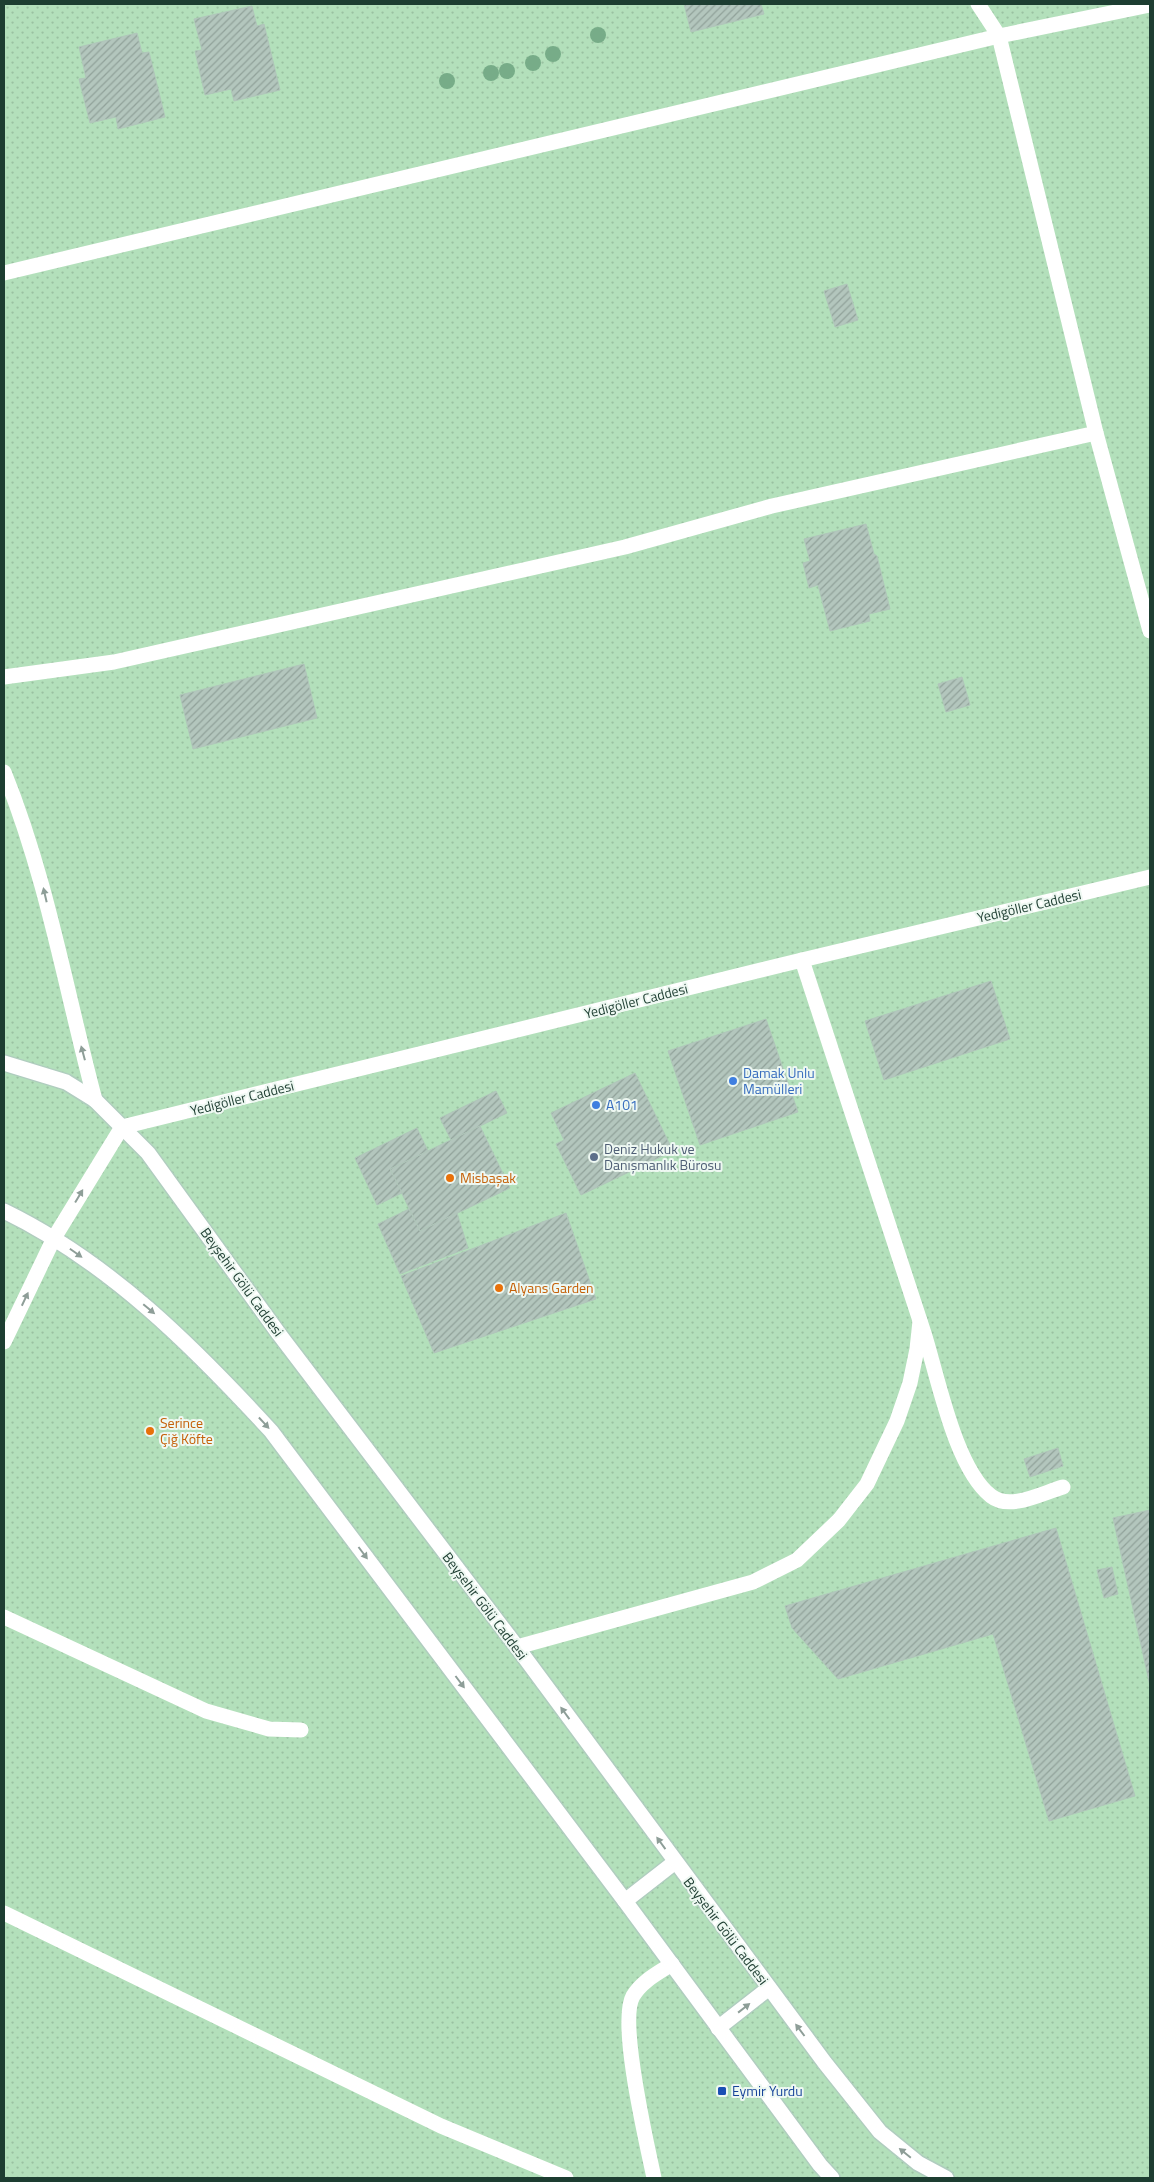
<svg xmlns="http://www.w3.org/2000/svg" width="1154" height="2182" font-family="'Titillium Web',sans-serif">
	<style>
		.park { fill: url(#park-dots) }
		.building { fill: url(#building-hatch); stroke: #b0c6ba }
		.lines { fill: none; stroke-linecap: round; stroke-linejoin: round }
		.secondary-casing { stroke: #b0cdbf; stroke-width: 18 }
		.service { stroke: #fff; stroke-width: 15 }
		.minor { stroke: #fff; stroke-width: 15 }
		.tertiary { stroke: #fff; stroke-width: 15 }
		.secondary { stroke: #fff; stroke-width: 15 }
		.tree { fill: #77ac88 }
		.oneway { fill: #8e9e98 }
		.shop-dot { fill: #3f7fe0; stroke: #eef8f2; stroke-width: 2 }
		.service-dot { fill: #5c6f8a; stroke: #eef8f2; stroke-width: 2 }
		.food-dot { fill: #e8710a; stroke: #eef8f2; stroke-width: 2 }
		.transit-dot { fill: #1a4fb4; stroke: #eef8f2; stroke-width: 2 }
		.labels { text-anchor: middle; stroke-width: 4; stroke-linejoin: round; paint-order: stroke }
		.street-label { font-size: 14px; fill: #1d3d31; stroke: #eef8f2 }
		.shop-label { font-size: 14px; fill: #366cbe; stroke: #eef8f2; text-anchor: start }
		.service-label { font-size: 14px; fill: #4e5e75; stroke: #eef8f2; text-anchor: start }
		.food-label { font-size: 14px; fill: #c56008; stroke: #eef8f2; text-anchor: start }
		.transit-label { font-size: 14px; fill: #164399; stroke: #eef8f2; text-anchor: start }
	</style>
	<defs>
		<pattern id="park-dots" width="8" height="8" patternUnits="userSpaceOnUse" patternTransform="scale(1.25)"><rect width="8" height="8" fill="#b3e0bb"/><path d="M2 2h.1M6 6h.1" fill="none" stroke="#9ac1a1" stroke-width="1.8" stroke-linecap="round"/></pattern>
		<pattern id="building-hatch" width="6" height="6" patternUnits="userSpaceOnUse" patternTransform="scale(1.25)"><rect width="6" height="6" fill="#b3c6bd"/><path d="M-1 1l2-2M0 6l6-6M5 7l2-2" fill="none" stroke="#91a29a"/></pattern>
	</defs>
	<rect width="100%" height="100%" fill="#deece4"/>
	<rect class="park" x="4" y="4" width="1146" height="2174"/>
	<g class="building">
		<path d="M684,4H761L764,14L691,32Z"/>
		<path d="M252,6L257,26L264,24L280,90L234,101L231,89L205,95L195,51L202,50L194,19Z"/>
		<path d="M137,33L142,53L149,52L165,117L118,129L116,117L90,123L79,79L86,78L79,47Z"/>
		<path d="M847,284L858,320L835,327L824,291Z"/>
		<path d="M866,524L874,554L877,556L890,609L869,614L870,621L830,631L818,585L809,588L803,563L810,561L804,539Z"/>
		<path d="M304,664L317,718L193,749L180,695Z"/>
		<path d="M962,677L970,705L946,712L938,684Z"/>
		<path d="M991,981L1010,1039L884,1080L865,1021Z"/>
		<path d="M766,1019L798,1112L700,1145L668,1051Z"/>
		<path d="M635,1073L673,1151L581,1195L556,1144L564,1140L551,1113Z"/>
		<path d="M496,1091L507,1113L451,1140L440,1118Z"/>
		<path d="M480,1126L510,1188L420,1231L390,1169Z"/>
		<path d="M417,1128L428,1151L390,1169L402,1193L377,1205L355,1158Z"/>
		<path d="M409,1209L420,1231L457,1213L468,1248L400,1274L378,1224Z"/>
		<path d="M566,1213L596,1299L434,1353L401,1276Z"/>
		<path d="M1058,1448L1063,1466L1030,1477L1024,1459Z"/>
		<path d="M1150,1510V1686L1113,1518Z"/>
		<path d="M1056,1528L1135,1796L1049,1821L993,1634L838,1679L792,1628L785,1606Z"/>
		<path d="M1112,1567L1118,1594L1104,1598L1097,1570Z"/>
	</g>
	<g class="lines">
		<g class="secondary-casing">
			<g id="secondary">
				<path d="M4,1063L66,1082L95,1100L148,1153L279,1334L517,1647L825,2063L880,2132L918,2163L946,2178"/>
				<path d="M4,1211C109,1262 193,1346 271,1431L625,1901L820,2165L832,2178"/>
				<path d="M625,1901L675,1862"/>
				<path d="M718,2028L769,1988"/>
			</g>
		</g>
		<g class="service">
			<path d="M802,960C843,1084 883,1209 924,1333C938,1377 955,1468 991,1496C1010,1511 1042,1493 1063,1487"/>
			<path d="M4,1617L206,1711L269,1729L301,1730"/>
		</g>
		<g class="minor">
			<path d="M978,4L999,36L1096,433L1150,631"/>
			<path d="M4,273L999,36L1150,5"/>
			<path d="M4,677L114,662L625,547L772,506L1096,433"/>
			<path d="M4,1342L54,1238"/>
			<path d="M517,1647L753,1582L797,1560L839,1520L867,1484L897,1421L910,1383L917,1349L920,1321"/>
			<path d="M4,1913L441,2126L566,2178"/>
		</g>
		<g class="tertiary">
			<path d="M4,772C47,878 66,991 95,1100"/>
			<path d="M54,1238L122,1127L802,960L1150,877"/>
			<path d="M654,2178C647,2144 618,2022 633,1996C642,1981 658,1973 672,1964"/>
		</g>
		<use href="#secondary" class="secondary"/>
	</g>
	<g class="tree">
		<circle cx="598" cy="35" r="8"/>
		<circle cx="553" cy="54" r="8"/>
		<circle cx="533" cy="63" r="8"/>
		<circle cx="507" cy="71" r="8"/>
		<circle cx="491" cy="73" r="8"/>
		<circle cx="447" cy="81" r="8"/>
	</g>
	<defs><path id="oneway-solid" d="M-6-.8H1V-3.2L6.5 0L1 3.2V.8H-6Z" transform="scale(1.25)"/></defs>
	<g class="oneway">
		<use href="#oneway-solid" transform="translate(45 895) rotate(-103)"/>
		<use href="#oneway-solid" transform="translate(83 1053) rotate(-105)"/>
		<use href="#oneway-solid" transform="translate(79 1196) rotate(-59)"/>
		<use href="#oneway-solid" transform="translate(76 1253) rotate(35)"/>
		<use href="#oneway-solid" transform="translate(25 1299) rotate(-65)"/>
		<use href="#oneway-solid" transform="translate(149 1309) rotate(40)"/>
		<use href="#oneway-solid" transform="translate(264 1423) rotate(47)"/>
		<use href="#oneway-solid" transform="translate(363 1553) rotate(53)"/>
		<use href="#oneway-solid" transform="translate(460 1682) rotate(53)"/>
		<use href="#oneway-solid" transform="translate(565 1713) rotate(-126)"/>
		<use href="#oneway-solid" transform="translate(661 1843) rotate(-126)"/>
		<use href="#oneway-solid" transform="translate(744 2008) rotate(-38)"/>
		<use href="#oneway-solid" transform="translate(800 2030) rotate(-127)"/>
		<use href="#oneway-solid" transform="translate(905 2153) rotate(-141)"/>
	</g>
	<g class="shop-dot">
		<circle cx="733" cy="1081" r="5"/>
		<circle cx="596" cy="1105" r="5"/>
	</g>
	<circle class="service-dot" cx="594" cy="1157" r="5"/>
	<g class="food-dot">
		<circle cx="450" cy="1178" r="5"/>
		<circle cx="499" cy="1288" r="5"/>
		<circle cx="150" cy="1431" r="5"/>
	</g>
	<rect class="transit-dot" x="717" y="2086" width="10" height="10" rx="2.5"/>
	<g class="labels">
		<g class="street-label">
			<text transform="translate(1029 906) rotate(-13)" y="5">Yedigöller Caddesi</text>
			<text transform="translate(636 1001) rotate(-14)" y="5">Yedigöller Caddesi</text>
			<text transform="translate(242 1098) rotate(-14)" y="5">Yedigöller Caddesi</text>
			<text transform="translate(242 1282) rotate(54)" y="5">Beyşehir Gölü Caddesi</text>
			<text transform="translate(485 1606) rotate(53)" y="5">Beyşehir Gölü Caddesi</text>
			<text transform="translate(726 1931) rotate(53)" y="5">Beyşehir Gölü Caddesi</text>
		</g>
		<g class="shop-label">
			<text x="743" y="1078">Damak Unlu<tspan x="743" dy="16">Mamülleri</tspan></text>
			<text x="606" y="1110">A101</text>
		</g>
		<g class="service-label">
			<text x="604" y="1154">Deniz Hukuk ve<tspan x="604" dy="16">Danışmanlık Bürosu</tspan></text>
		</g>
		<g class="food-label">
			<text x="460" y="1183">Misbaşak</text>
			<text x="509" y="1293">Alyans Garden</text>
			<text x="160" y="1428">Serince<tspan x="160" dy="16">Çiğ Köfte</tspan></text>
		</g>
		<g class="transit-label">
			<text x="732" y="2096">Eymir Yurdu</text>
		</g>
	</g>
	<rect width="1154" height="2182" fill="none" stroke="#1d3d31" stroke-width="10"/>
</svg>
